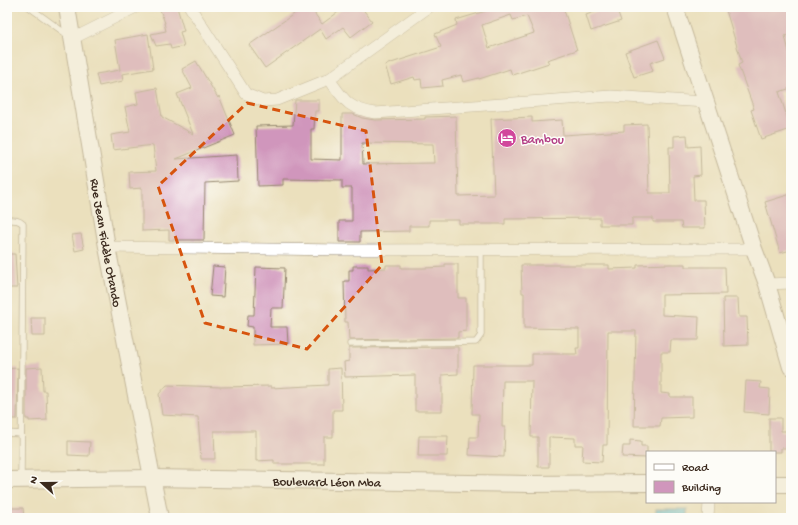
<svg xmlns="http://www.w3.org/2000/svg" width="798" height="525" font-family="'Gochi Hand',sans-serif">
	<style>
		.water { fill: #62c3e1; stroke: #4e7680 }
		.building { fill: #d096bc; fill-rule: evenodd }
		.lines { fill: none; stroke-linecap: round; stroke-linejoin: round }
		.lane-casing { stroke: #93856e; stroke-width: 7 }
		.street-casing { stroke: #93856e; stroke-width: 12 }
		.secondary-casing { stroke: #93856e; stroke-width: 18 }
		.lane { stroke: #fff; stroke-width: 5.5 }
		.street { stroke: #fff; stroke-width: 11 }
		.secondary { stroke: #fff; stroke-width: 16 }
		.marked { fill: none; stroke: #d7540e; stroke-width: 3; stroke-dasharray: 8 5; stroke-linejoin: round }
		.labels { text-anchor: middle; stroke-width: 3; stroke-linejoin: round; paint-order: stroke }
		.hotel-label { font-size: 13px; fill: #b23c85; stroke: #fdfcf7; text-anchor: start }
		.street-label { font-size: 13px; fill: #3b2a1e; stroke: #fdfcf7 }
	</style>
	<rect width="100%" height="100%" fill="#fdfcf7"/>
	<filter id="ink" filterUnits="userSpaceOnUse"><feTurbulence type="fractalNoise" baseFrequency=".025" numOctaves="2"/><feDisplacementMap in="SourceGraphic" scale="8" xChannelSelector="R" yChannelSelector="G"/><feConvolveMatrix kernelMatrix="1 2 1 2 8 2 1 2 1" color-interpolation-filters="sRGB"/></filter>
	<filter id="wash" filterUnits="userSpaceOnUse"><feTurbulence type="fractalNoise" baseFrequency=".012" numOctaves="4" result="noise"/><feDisplacementMap in="SourceGraphic" scale="16" xChannelSelector="R" yChannelSelector="G"/><feGaussianBlur stdDeviation="0.9" result="paint"/><feColorMatrix in="noise" values="0 0 0 0 0 0 0 0 0 0 0 0 0 0 0 0 0 1.4 0 .05"/><feComposite in="paint" operator="in"/></filter>
	<g filter="url(#wash)">
		<rect width="100%" height="100%" fill="#ebe0bd"/>
		<rect class="water" x="656" y="509" width="31" height="9"/>
		<g id="blocks">
			<g class="building">
				<path d="M159,7H177L184,31L180,32L184,46L171,49L170,44L156,46L151,34L166,31L164,23H165Z"/>
				<path d="M304,7H310L322,24L345,7H361L372,21L351,37L343,27L326,39L320,29L265,68L249,45Z"/>
				<path d="M488,7H563L577,50L547,60L549,63L512,75L510,69L479,79V78L463,82L461,75L442,80L443,86L422,88L421,79L415,80L414,77L391,84L385,65L441,47L435,34L457,25L456,20L489,10ZM511,15L513,20L527,16L534,33L489,48L482,25Z"/>
				<path d="M608,7H616L621,21L591,31L586,15Z"/>
				<path d="M725,7H791V34L785,36L791,59V88L779,92L791,129L761,139L751,110L754,109L738,65L742,63Z"/>
				<path d="M148,34L153,69L122,74L123,81L99,86L96,74L120,70L115,40Z"/>
				<path d="M658,40L665,58L650,63L653,71L634,77L625,52Z"/>
				<path d="M196,61L218,98L219,96L235,135L176,159L237,155L238,181L205,183L204,240H169V230L142,231V188L130,189L129,172L156,171L153,145L113,150L111,135L130,132L125,107L138,104L136,92L157,88L162,117L193,134L177,94L192,88L182,69Z"/>
				<path d="M295,100H319V111H315L314,129H311V159L342,160V114H353L362,118L375,120L425,119V117L456,116L458,196L494,195L491,119L532,117V122L562,120L563,135L624,131V125L647,124L649,193H670L669,147H674V136L687,135L688,147L700,146L701,175L693,176L694,200H704L705,228H682L681,222H653V218H632V225H600V218L505,219V224H459V220H429V226H409V231L360,232V242H339V221H352V188H342V180L283,179V185L258,186L256,126L293,125ZM362,143L433,144L434,163L363,164Z"/>
				<path d="M791,194V250L780,253L765,202Z"/>
				<path d="M81,234L84,249L75,251L72,235Z"/>
				<path d="M7,254H15L17,288H7Z"/>
				<path d="M445,264H458V298H466V331L458,332V338L349,340L348,322H345L344,281H349V270H353V266H368V269L386,268V265H401V268H424L445,267Z"/>
				<path d="M670,264H685V267H725L726,294L662,295V315L699,317L698,340H671L670,352H661V393L670,394V397H692V417L661,418L660,426H634L636,331H608L607,445H603L602,462L582,461L583,445H575V438L549,437V467H538V437H531L532,381H503L502,427H505L504,457L469,455L470,437H478L479,414H472L473,365H532V354H577L576,348H579V329L524,328V293H522L521,265H609V269L637,268V265Z"/>
				<path d="M213,266L225,267L223,297L210,296Z"/>
				<path d="M256,267L285,268L283,308H271L270,327H287L288,344L253,345V327L247,326L248,315H254Z"/>
				<path d="M723,298H738L739,317H747L748,345L724,346Z"/>
				<path d="M31,318H45V336H32Z"/>
				<path d="M458,347V374L442,375V411H415V375L345,377L344,362L349,361V348Z"/>
				<path d="M42,367L43,391H46L47,420L29,421V419H26V368Z"/>
				<path d="M18,368L17,419H7V369Z"/>
				<path d="M341,368L342,410H333V437H324V464H274V460L256,461V431H214L215,459H201L198,417L162,415L159,394L167,385L221,387L271,386V388L328,385V369Z"/>
				<path d="M746,381L761,382L760,388L770,389L769,414L744,412Z"/>
				<path d="M769,418H781V431H791V448H781V452H769Z"/>
				<path d="M419,436H448L447,456H418Z"/>
				<path d="M630,440L641,441V446H647V458L622,457L623,446H630Z"/>
				<path d="M68,441L90,442L89,456L68,455Z"/>
				<path d="M7,508H23L24,518H7Z"/>
			</g>
		</g>
	</g>
	<g filter="url(#ink)">
		<use href="#blocks" fill-opacity="0" stroke="#93856e" stroke-width="1"/>
		<g class="lines">
			<g class="lane-casing">
				<g id="lane">
					<path d="M29,7L69,36"/>
					<path d="M7,220C13,220 18,219 23,224L21,478"/>
					<path d="M350,344L476,342L481,335V250"/>
					<path d="M7,433L21,434"/>
				</g>
			</g>
			<g class="street-casing">
				<g id="street">
					<path d="M190,7L246,94L263,101L277,100L329,79L429,7"/>
					<path d="M72,39L136,7"/>
					<path d="M329,79C345,101 347,108 375,113L611,96L705,102"/>
					<path d="M107,247L344,250L754,249"/>
					<path d="M767,284L791,283"/>
					<path d="M708,518L709,502"/>
				</g>
			</g>
			<g class="secondary-casing">
				<g id="secondary">
					<path id="s1" d="M67,7L107,247L160,518"/>
					<path d="M675,7L754,249L767,284L791,367"/>
					<path id="s2" d="M7,480L151,478L528,484L647,483"/>
					<path d="M775,484H791"/>
				</g>
			</g>
			<use href="#lane" class="lane"/>
			<use href="#street" class="street"/>
			<use href="#secondary" class="secondary"/>
		</g>
	</g>
	<path d="M0 0H798V525H0ZM247,103L366,131L382,265L307,349L205,323L158,186Z" fill="#ebe0bd" fill-opacity=".55" fill-rule="evenodd"/>
	<path class="marked" d="M247,103L366,131L382,265L307,349L205,323L158,186Z"/>
	<defs>
		<g id="hotel-disc" transform="scale(1)"><circle r="9.5" fill="#d1479c" stroke="#fdfcf7"/><path d="M-6-4.5h1.5V1H6V5H4.5V3h-9V5H-6ZM-4 0a1.8 1.8 0 1 1 3.6 0ZM.5 0V-2.5h3Q6-2.5 6 0Z" fill="#fff"/></g>
	</defs>
	<g fill-rule="evenodd">
		<use href="#hotel-disc" x="507" y="138"/>
	</g>
	<g class="labels">
		<g class="hotel-label">
			<text x="521" y="143">Bambou</text>
		</g>
		<g class="street-label">
			<text dy="5" stroke="none"><textPath href="#s1" startOffset="239">Rue Jean Fidèle Otando</textPath></text>
			<text dy="5" stroke="none"><textPath href="#s2" startOffset="320">Boulevard Léon Mba</textPath></text>
		</g>
	</g>
	<rect width="798" height="525" fill="none" stroke="#fdfcf7" stroke-width="24"/>
	<rect x="646" y="451" width="130" height="52" fill="#fdfcf7" stroke="#afa8a0"/>
	<rect x="654" y="464" width="20" height="6" fill="#ffffff" stroke="#afa8a0"/>
	<text x="682" y="471" font-size="12" fill="#3b2a1e">Road</text>
	<rect x="654" y="481" width="20" height="12" fill="#d096bc" stroke="#afa8a0"/>
	<text x="682" y="491" font-size="12" fill="#3b2a1e">Building</text>
	<g transform="translate(42 483) rotate(291)" stroke="#fdfcf7" stroke-width="3" paint-order="stroke">
	<path d="M0-3L7 15L0 10L-7 15Z" fill="#3b2a1e"/>
	<text y="-6" font-size="11" font-weight="bold" text-anchor="middle" fill="#3b2a1e">N</text>
	</g>
</svg>
